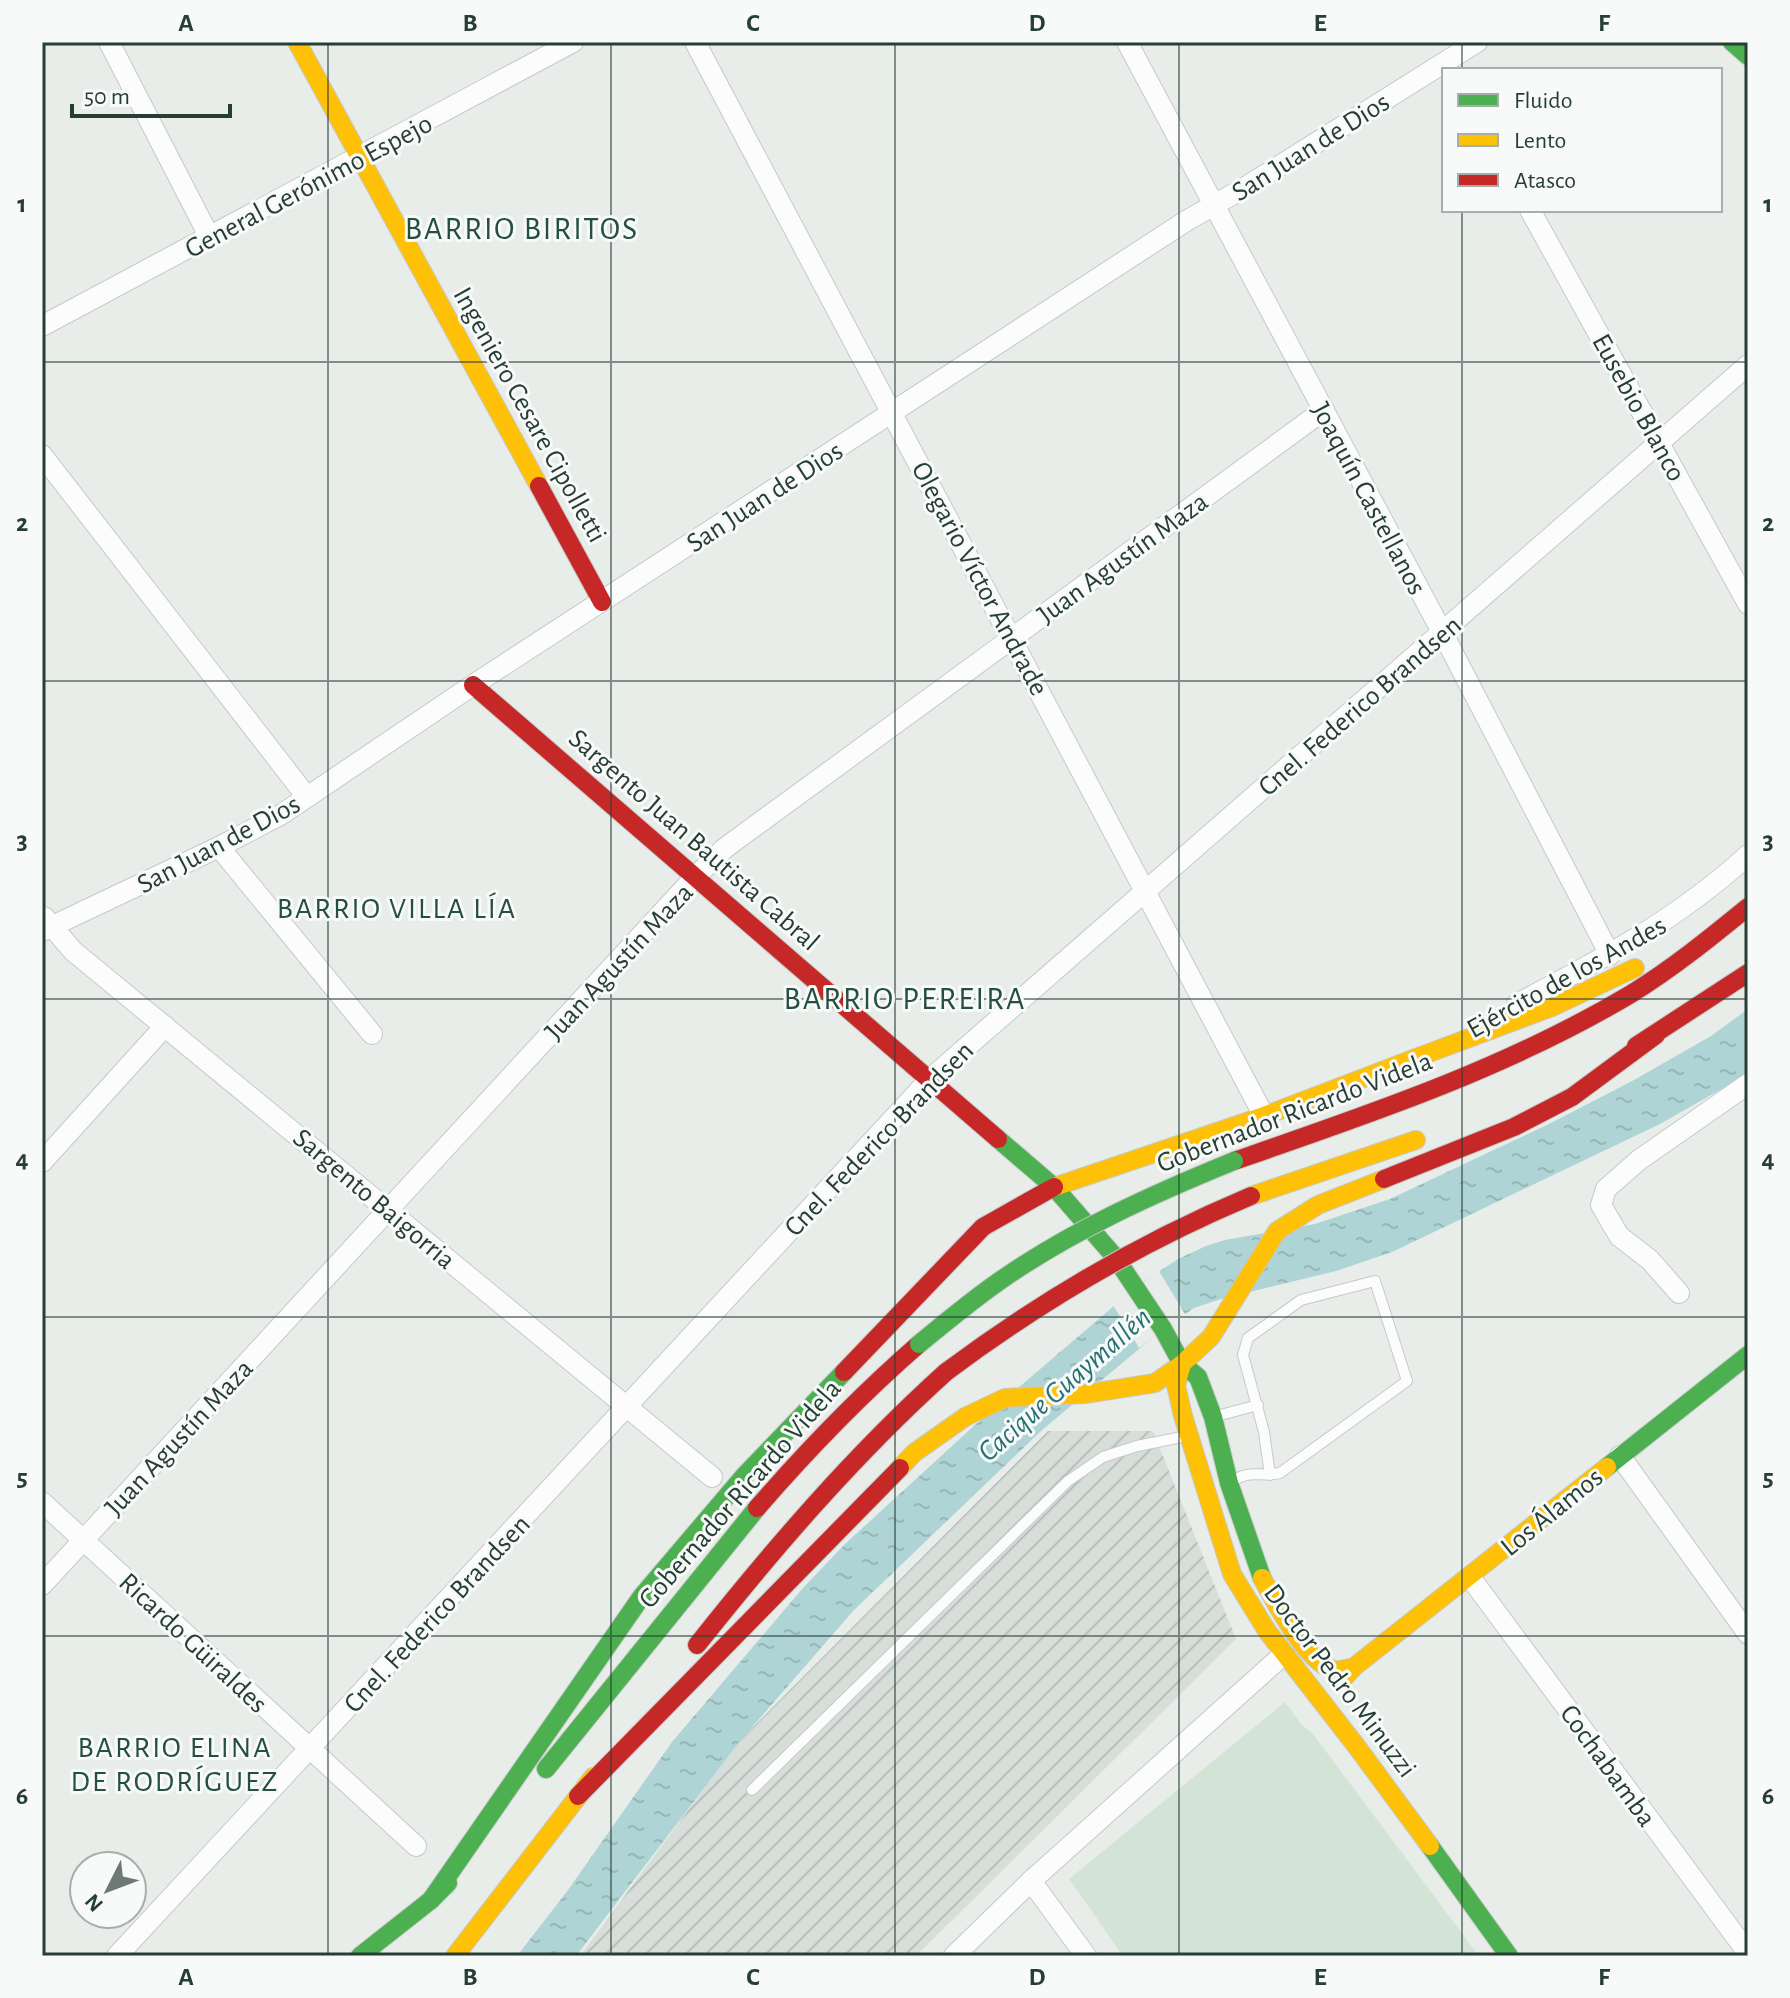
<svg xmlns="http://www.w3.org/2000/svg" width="1790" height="1998" font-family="'Alegreya Sans',sans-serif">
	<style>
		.industrial { fill: url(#industrial-furrows) }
		.grass { fill: #d3e4d6 }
		.water { fill: url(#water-ripples) }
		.pier { fill: #e8edea }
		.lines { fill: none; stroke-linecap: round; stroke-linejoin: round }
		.lane-casing { stroke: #c5cac7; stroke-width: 12 }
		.street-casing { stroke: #c5cac7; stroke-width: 22 }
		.fast-casing { stroke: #c4cac7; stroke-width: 20 }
		.slow-casing { stroke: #c4cac7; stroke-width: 20 }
		.jam-casing { stroke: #c4cac7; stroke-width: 20 }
		.lane { stroke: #fcfcfc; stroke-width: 10 }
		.street { stroke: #fcfcfc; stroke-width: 20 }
		.fast { stroke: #4caf50; stroke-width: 18 }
		.slow { stroke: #ffc107; stroke-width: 18 }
		.jam { stroke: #c62828; stroke-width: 18 }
		.fast-bridge-casing { stroke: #c4cbc8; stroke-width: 20; stroke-linecap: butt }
		.jam-bridge-casing { stroke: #c4cbc8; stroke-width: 20; stroke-linecap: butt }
		.fast-bridge { stroke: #4caf50; stroke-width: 18 }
		.jam-bridge { stroke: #c62828; stroke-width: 18 }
		.grid { fill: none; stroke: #273e35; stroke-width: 2; stroke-opacity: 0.55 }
		.labels { text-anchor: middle; stroke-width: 6; stroke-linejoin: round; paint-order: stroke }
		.street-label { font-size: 28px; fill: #273e35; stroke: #f7faf8 }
		.neighbourhood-label { font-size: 30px; letter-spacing: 2px; fill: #254f3f; stroke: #f7faf8 }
		.water-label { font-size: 30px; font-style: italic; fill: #277174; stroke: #f7faf8 }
		.quarter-label { font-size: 32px; letter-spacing: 2px; fill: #254f3f; stroke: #f7faf8 }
		.neatline { fill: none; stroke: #273e35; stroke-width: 3 }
		.grid-label { font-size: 26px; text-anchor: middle; font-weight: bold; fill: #273e35 }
	</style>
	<defs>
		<pattern id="industrial-furrows" width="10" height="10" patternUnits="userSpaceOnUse" patternTransform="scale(2)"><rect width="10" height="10" fill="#d7deda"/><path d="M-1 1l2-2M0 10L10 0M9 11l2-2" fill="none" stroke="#b9c0bc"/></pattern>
		<pattern id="water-ripples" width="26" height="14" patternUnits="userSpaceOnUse" patternTransform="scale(2)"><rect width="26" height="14" fill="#afd4d5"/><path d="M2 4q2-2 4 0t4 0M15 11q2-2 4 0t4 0" fill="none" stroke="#97b7b7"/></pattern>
	</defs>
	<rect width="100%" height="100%" fill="#e8edea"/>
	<path class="industrial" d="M1048,1431H1153L1236,1639L916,1956H580L740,1740Z"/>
	<path class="grass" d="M1285,1702L1301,1724L1313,1734L1479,1956H1123L1069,1879Z"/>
	<path class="water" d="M1748,1009V1074L1660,1124L1392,1252L1336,1271L1221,1299L1194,1308L1163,1329L1042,1430L854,1610L740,1741L576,1956H517L568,1890L672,1742L803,1588L845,1544L976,1424L1136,1287L1178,1259L1206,1246L1225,1240L1315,1224L1390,1199L1549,1124L1634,1080L1711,1036Z"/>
	<path class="pier" d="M1159,1271L1185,1314L1139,1348L1113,1305Z"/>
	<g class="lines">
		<g class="lane-casing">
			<g id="lane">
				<path d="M1213,1417L1258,1405"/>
				<path d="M1231,1482C1253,1468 1257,1478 1280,1473L1407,1381L1375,1281L1301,1300L1248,1338L1243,1355L1264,1432L1270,1475"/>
				<path d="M752,1790L1068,1481L1103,1457L1137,1446L1187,1436"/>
			</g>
		</g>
		<g class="street-casing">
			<g id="street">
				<path d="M109,42L210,238"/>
				<path d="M695,42L1264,1116"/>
				<path d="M1127,42L1442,632L1610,955"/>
				<path d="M1530,210L1748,604"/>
				<path d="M42,326L573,42"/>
				<path d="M42,455L307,797"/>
				<path d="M219,847L372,1034"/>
				<path d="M44,917L73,951L712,1477"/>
				<path d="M42,931L219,847L282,814L473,685L1186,221L1244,188L1477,42"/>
				<path d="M1517,1004C1602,959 1677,920 1748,855"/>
				<path d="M42,1162L165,1026"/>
				<path d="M1679,1293L1650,1260L1619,1236L1601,1205L1606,1189L1639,1160L1748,1084"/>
				<path d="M1620,1456L1748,1634"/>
				<path d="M42,1502L416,1846"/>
				<path d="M1470,1577L1748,1953"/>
				<path d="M42,1585L696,876L725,848L1324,410"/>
				<path d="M1031,1881L1086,1956"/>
				<path d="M117,1956L930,1079L1748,365"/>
				<path d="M954,1956L1031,1881L1283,1655"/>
			</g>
		</g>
		<g class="fast-casing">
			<g id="fast">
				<path d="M1732,42L1748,56"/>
				<path d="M998,1139L1054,1187L1115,1257L1163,1329L1182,1364L1198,1377L1213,1417L1229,1483L1262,1578"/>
				<path d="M1607,1467L1748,1355"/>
				<path d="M546,1769L757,1508"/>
				<path d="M1430,1846L1509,1956"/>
				<path d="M431,1900L642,1596L744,1476L844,1372"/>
				<path d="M360,1956L431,1900L448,1883"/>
			</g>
		</g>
		<g class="slow-casing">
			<g id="slow">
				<path d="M297,42L539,486"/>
				<path d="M1421,1056L1552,1007L1635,968"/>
				<path d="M1054,1187L1264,1116L1421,1056"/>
				<path d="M1251,1196L1416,1140"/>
				<path d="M1182,1364L1176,1385L1183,1416L1232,1574L1267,1631L1357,1747L1430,1846"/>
				<path d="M900,1468L914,1453L965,1417L1005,1398L1085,1394L1155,1383L1182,1364L1211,1337L1277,1231L1318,1205L1384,1179"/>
				<path d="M1262,1578C1274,1600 1309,1667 1335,1670C1341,1671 1349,1668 1354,1667"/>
				<path d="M1343,1679L1354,1667L1607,1467"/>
				<path d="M455,1956L593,1777"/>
			</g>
		</g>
		<g class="jam-casing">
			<g id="jam">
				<path d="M539,486L602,602"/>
				<path d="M473,685L998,1139"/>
				<path d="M1636,1046L1748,973"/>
				<path d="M1234,1161C1370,1114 1507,1068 1631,994C1673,968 1710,938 1748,907"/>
				<path d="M1384,1179L1514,1127L1572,1097L1656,1035"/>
				<path d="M844,1372L983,1227L1054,1187"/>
				<path d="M757,1508C810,1447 858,1397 919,1344"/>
				<path d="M697,1645C774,1548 854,1455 946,1372"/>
				<path d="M578,1796L900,1468"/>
			</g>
		</g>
		<use href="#lane" class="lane"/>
		<use href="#street" class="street"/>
		<use href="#fast" class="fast"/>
		<use href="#slow" class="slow"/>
		<use href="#jam" class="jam"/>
		<g class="fast-bridge-casing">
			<path id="fast-bridge" d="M919,1344C946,1322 972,1300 1001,1280C1073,1230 1153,1194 1234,1161"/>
		</g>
		<g class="jam-bridge-casing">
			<path id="jam-bridge" d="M946,1372C1041,1301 1141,1242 1251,1196"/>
		</g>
		<use href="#fast-bridge" class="fast-bridge"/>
		<use href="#jam-bridge" class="jam-bridge"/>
	</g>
	<path class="grid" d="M328,42V1956M611,42V1956M895,42V1956M1179,42V1956M1462,42V70M1462,210V1956M42,362H1748M42,681H1748M42,999H1748M42,1317H1748M42,1636H1748"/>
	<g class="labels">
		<g class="street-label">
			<text transform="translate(1310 146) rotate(-32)" y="10">San Juan de Dios</text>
			<text transform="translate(308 185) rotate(-28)" y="10">General Gerónimo Espejo</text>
			<text transform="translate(1640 407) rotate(61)" y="10">Eusebio Blanco</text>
			<text transform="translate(531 414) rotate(61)" y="10">Ingeniero Cesare Cipolletti</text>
			<text transform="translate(764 496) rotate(-33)" y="10">San Juan de Dios</text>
			<text transform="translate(1370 498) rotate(62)" y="10">Joaquín Castellanos</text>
			<text transform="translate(1122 557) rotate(-36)" y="10">Juan Agustín Maza</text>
			<text transform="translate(981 578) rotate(62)" y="10">Olegario Víctor Andrade</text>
			<text transform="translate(1359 705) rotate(-41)" y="10">Cnel. Federico Brandsen</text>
			<text transform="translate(695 839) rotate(41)" y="10">Sargento Juan Bautista Cabral</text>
			<text transform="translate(218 843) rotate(-28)" y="10">San Juan de Dios</text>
			<text transform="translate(618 961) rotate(-47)" y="10">Juan Agustín Maza</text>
			<text transform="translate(1566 976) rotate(-29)" y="10">Ejército de los Andes</text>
			<text transform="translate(1294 1111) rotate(-21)" y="10">Gobernador Ricardo Videla</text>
			<text transform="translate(878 1138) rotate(-46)" y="10">Cnel. Federico Brandsen</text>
			<text transform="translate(375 1198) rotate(40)" y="10">Sargento Baigorria</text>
			<text transform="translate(178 1437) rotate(-47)" y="10">Juan Agustín Maza</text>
			<text transform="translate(739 1493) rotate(-49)" y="10">Gobernador Ricardo Videla</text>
			<text transform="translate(1551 1511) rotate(-39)" y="10">Los Álamos</text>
			<text transform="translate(436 1613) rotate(-47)" y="10">Cnel. Federico Brandsen</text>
			<text transform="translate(194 1642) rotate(43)" y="10">Ricardo Güiraldes</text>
			<text transform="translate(1341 1680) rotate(53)" y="10">Doctor Pedro Minuzzi</text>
			<text transform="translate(1609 1765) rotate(54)" y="10">Cochabamba</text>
		</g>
		<g class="neighbourhood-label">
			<text x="397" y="918">BARRIO VILLA LÍA</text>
			<text x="175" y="1757">BARRIO ELINA<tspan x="175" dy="34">DE RODRÍGUEZ</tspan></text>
		</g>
		<g class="water-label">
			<text transform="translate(1064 1384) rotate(-41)" y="10">Cacique Guaymallén</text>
		</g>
		<g class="quarter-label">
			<text x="522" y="239">BARRIO BIRITOS</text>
			<text x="905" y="1009">BARRIO PEREIRA</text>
		</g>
	</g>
	<rect width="1790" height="1998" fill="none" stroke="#f7faf8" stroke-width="88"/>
	<rect x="1442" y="68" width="280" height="144" fill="#f7faf8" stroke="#a4afaa" stroke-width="2"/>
	<rect x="1458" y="94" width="40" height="12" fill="#4caf50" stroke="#a4afaa" stroke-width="2"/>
	<text x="1514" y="108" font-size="24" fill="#273e35">Fluido</text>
	<rect x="1458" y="134" width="40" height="12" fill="#ffc107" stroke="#a4afaa" stroke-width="2"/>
	<text x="1514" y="148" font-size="24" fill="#273e35">Lento</text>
	<rect x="1458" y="174" width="40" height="12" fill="#c62828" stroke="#a4afaa" stroke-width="2"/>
	<text x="1514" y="188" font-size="24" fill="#273e35">Atasco</text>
	<g transform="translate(108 1890) rotate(228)"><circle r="38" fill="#f7faf8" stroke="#a4afaa" stroke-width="2"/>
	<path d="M0-6L14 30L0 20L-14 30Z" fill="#6b7b74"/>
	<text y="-12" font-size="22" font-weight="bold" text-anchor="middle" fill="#273e35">N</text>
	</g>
	<path d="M72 104v12h158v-12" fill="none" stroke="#273e35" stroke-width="4"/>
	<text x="84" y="104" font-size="24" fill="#273e35" stroke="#f7faf8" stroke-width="6" paint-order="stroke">50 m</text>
	<rect x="44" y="44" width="1702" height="1910" class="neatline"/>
	<g class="grid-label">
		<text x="186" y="31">A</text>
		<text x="470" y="31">B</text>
		<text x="753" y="31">C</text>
		<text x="1037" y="31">D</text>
		<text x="1320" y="31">E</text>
		<text x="1604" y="31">F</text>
		<text x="22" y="212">1</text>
		<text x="1768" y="212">1</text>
		<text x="22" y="531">2</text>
		<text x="1768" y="531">2</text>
		<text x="22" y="849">3</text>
		<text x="1768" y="849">3</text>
		<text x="22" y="1167">4</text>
		<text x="1768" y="1167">4</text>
		<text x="22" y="1486">5</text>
		<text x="1768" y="1486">5</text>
		<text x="22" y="1804">6</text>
		<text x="1768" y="1804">6</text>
		<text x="186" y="1985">A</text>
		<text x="470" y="1985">B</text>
		<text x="753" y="1985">C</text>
		<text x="1037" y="1985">D</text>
		<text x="1320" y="1985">E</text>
		<text x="1604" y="1985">F</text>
	</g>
</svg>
